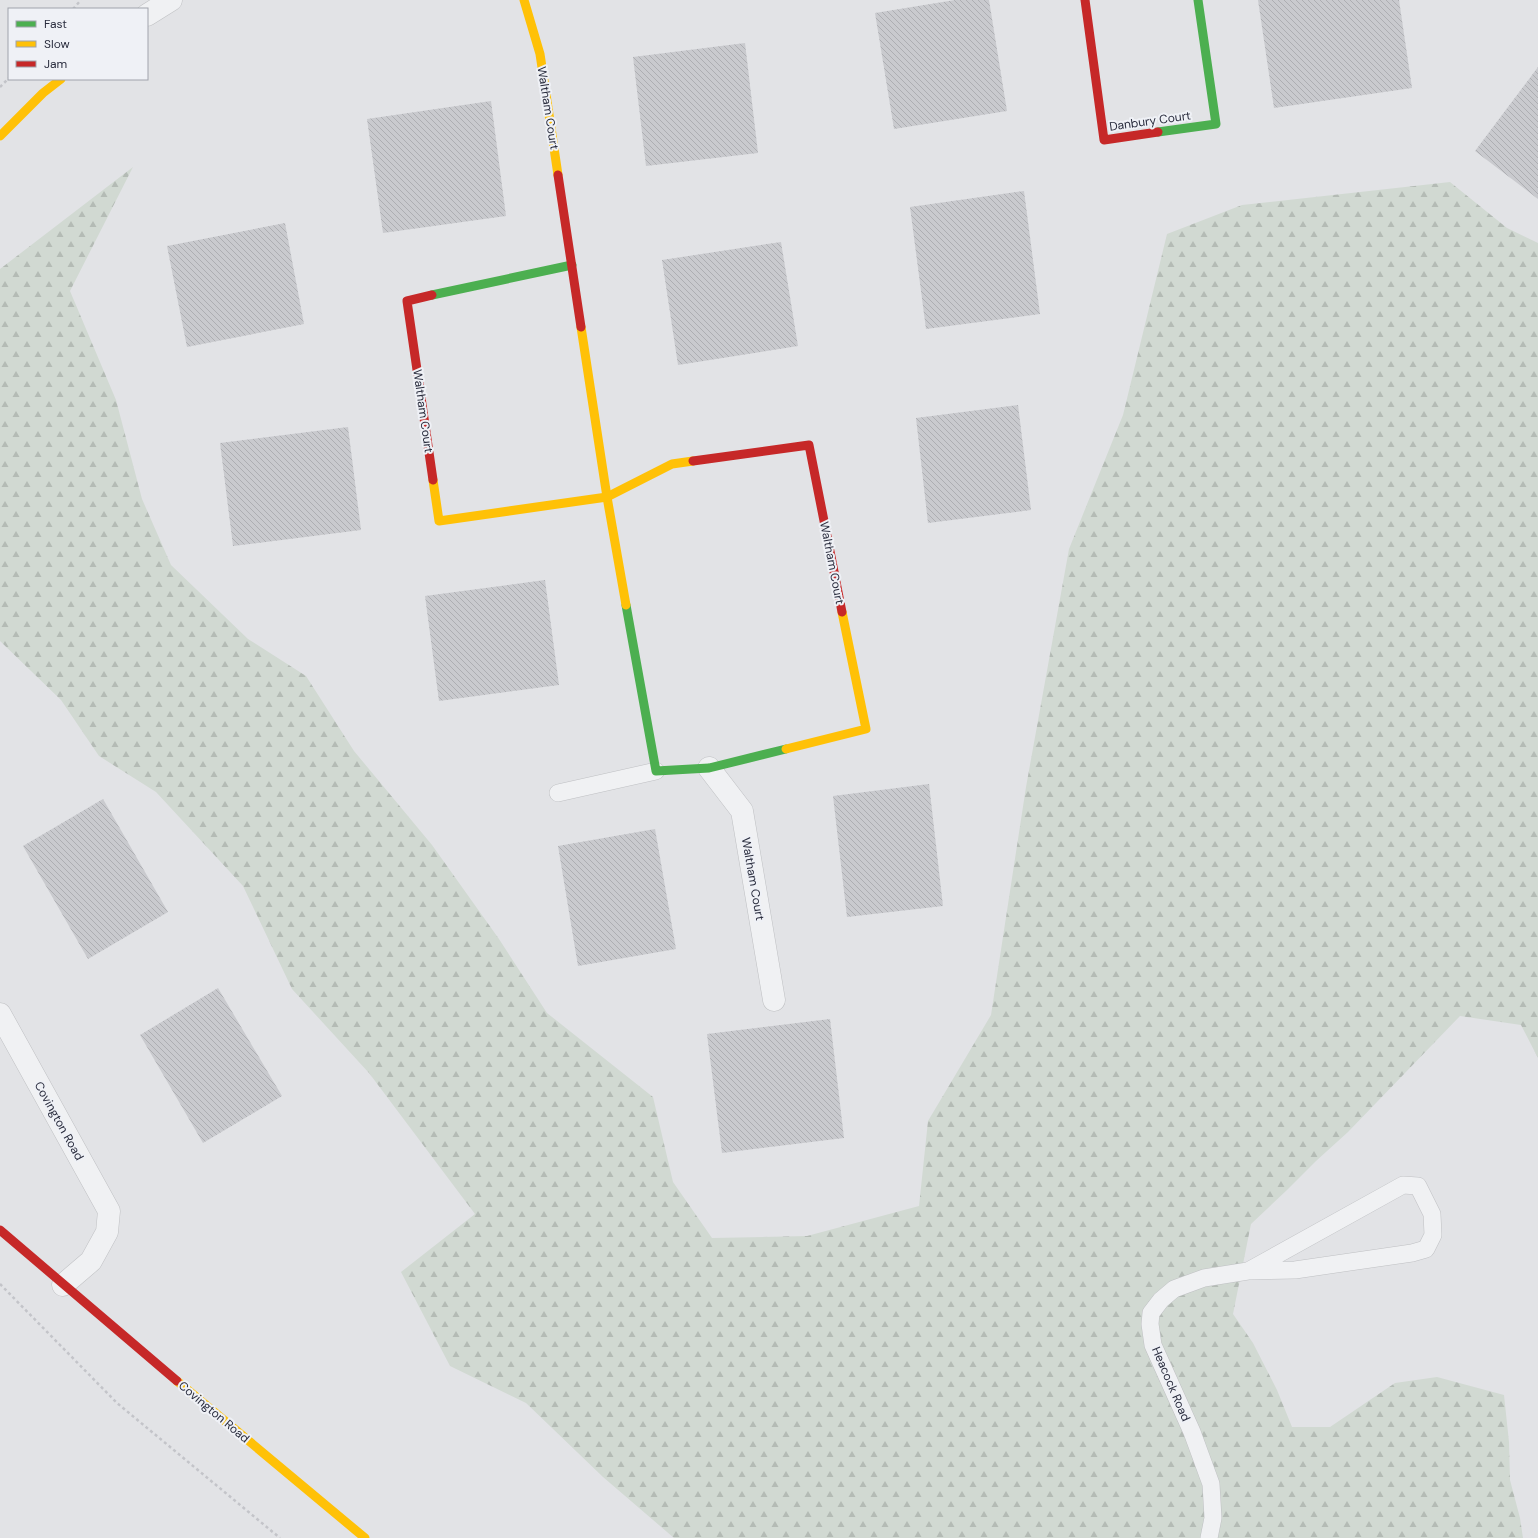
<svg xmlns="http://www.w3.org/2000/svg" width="1538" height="1538" font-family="'DM Sans',sans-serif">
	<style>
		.forest { fill: url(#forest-firs) }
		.building { fill: url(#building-back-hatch) }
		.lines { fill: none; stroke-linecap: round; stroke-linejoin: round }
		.lane-casing { stroke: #bfc0c3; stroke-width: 18 }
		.street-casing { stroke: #bfc0c3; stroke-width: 23 }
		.path { stroke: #c3c4c9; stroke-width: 2.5; stroke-dasharray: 3 3; stroke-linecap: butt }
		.lane { stroke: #f0f1f3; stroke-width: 17 }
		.street { stroke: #f0f1f3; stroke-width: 22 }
		.fast { stroke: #4caf50; stroke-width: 9 }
		.slow { stroke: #ffc107; stroke-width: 9 }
		.jam { stroke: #c62828; stroke-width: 9 }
		.labels { text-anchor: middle; stroke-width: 4; stroke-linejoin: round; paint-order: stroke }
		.street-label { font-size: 12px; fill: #2a2d3e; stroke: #eff1f6 }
	</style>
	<defs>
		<pattern id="forest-firs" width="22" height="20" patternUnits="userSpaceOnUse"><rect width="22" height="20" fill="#d1d9d2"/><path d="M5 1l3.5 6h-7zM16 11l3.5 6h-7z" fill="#b4bbb5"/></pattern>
		<pattern id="building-back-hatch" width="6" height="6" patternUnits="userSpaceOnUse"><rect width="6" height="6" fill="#c9cace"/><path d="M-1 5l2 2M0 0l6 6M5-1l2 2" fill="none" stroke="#adaeb2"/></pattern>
	</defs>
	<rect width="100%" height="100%" fill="#e2e3e6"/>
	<path class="forest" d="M133,167L70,291L116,400L142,499L171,565L248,639L306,676L354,751L432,845L499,939L547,1013L653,1097L673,1182L712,1238L807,1236L919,1206L928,1121L991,1015L1026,787L1069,549L1123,415L1167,234L1242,205L1450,182L1507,228L1538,243V1058L1521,1025L1460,1016L1348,1132L1316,1161L1287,1190L1251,1224L1233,1314L1253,1343L1277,1390L1292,1427H1330L1395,1383L1437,1377L1504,1395L1509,1442L1510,1480L1520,1518L1523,1538H674L603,1477L526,1403L450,1366L401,1272L475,1214L369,1073L292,989L243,886L156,792L99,756L61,700L0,641V269Z"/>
	<g class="building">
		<path d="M955,0H989L1007,111L894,129L875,13Z"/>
		<path d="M1258,0H1399L1412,88L1274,108Z"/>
		<path d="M745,43L758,153L646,166L633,57Z"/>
		<path d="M1538,67V199L1475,151Z"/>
		<path d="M491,101L506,216L383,233L367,119Z"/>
		<path d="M1024,191L1040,314L926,329L910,207Z"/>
		<path d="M285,223L304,324L187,347L167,246Z"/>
		<path d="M781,242L798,346L678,365L662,260Z"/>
		<path d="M1018,405L1031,510L928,523L916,418Z"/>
		<path d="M348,427L361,530L233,546L220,443Z"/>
		<path d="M545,580L559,685L439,701L425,596Z"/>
		<path d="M929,784L943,906L847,917L833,796Z"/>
		<path d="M103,799L168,912L88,959L23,846Z"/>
		<path d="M655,829L676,949L578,966L558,846Z"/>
		<path d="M218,988L282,1096L203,1143L140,1035Z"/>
		<path d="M830,1019L844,1138L722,1153L707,1034Z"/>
	</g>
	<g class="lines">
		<g class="lane-casing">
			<g id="lane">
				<path d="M558,793L656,771"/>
				<path d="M1209,1538L1213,1518L1211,1484L1192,1432L1153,1345L1150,1324L1151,1313L1161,1300L1174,1289L1204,1278L1248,1271L1295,1270L1412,1253L1426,1249L1433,1235L1432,1214L1418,1186L1403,1185L1248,1271"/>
			</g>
		</g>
		<g class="street-casing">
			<g id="street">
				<path d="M147,15L171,0"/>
				<path d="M709,768L742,811L774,1000"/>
				<path d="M0,1014L109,1211L107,1232L91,1261L63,1285"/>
			</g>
		</g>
		<g class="path">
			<path d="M73,9L81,0"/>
			<path d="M0,87L9,78"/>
			<path d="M0,1284L117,1403L280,1538"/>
		</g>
		<use href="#lane" class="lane"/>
		<use href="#street" class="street"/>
		<g class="fast">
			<path d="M1158,132L1216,124L1198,0"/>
			<path d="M432,295L572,265"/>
			<path d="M626,605L656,771L709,768L786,749"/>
		</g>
		<g class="slow">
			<path d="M524,0L540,54L558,175"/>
			<path d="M0,136L43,93L61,79"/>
			<path d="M581,327L607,497L626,605"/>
			<path d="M433,480L439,521L607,497L672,464L693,461"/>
			<path d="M786,749L866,729L842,612"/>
			<path d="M177,1381L365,1538"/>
		</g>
		<g class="jam">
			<path d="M1085,0L1104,140L1158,132"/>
			<path d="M558,175L581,327"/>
			<path d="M432,295L407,301L433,480"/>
			<path d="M693,461L809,445L842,612"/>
			<path d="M0,1230L177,1381"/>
		</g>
	</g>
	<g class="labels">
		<g class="street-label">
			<text transform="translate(548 108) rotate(81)" y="4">Waltham Court</text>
			<text transform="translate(1150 121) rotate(-8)" y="4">Danbury Court</text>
			<text transform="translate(423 411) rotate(82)" y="4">Waltham Court</text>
			<text transform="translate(832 563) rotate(79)" y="4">Waltham Court</text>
			<text transform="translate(753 879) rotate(80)" y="4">Waltham Court</text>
			<text transform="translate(59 1121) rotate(61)" y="4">Covington Road</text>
			<text transform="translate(1171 1384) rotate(67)" y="4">Heacock Road</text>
			<text transform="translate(214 1412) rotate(40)" y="4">Covington Road</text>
		</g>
	</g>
	<rect x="8" y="8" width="140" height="72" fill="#eff1f6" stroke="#a0a3ac"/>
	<rect x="16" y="21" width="20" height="6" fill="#4caf50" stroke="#a0a3ac"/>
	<text x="44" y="28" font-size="12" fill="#2a2d3e">Fast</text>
	<rect x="16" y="41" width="20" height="6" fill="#ffc107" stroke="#a0a3ac"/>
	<text x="44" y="48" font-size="12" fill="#2a2d3e">Slow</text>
	<rect x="16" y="61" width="20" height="6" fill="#c62828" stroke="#a0a3ac"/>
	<text x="44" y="68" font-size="12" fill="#2a2d3e">Jam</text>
</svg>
